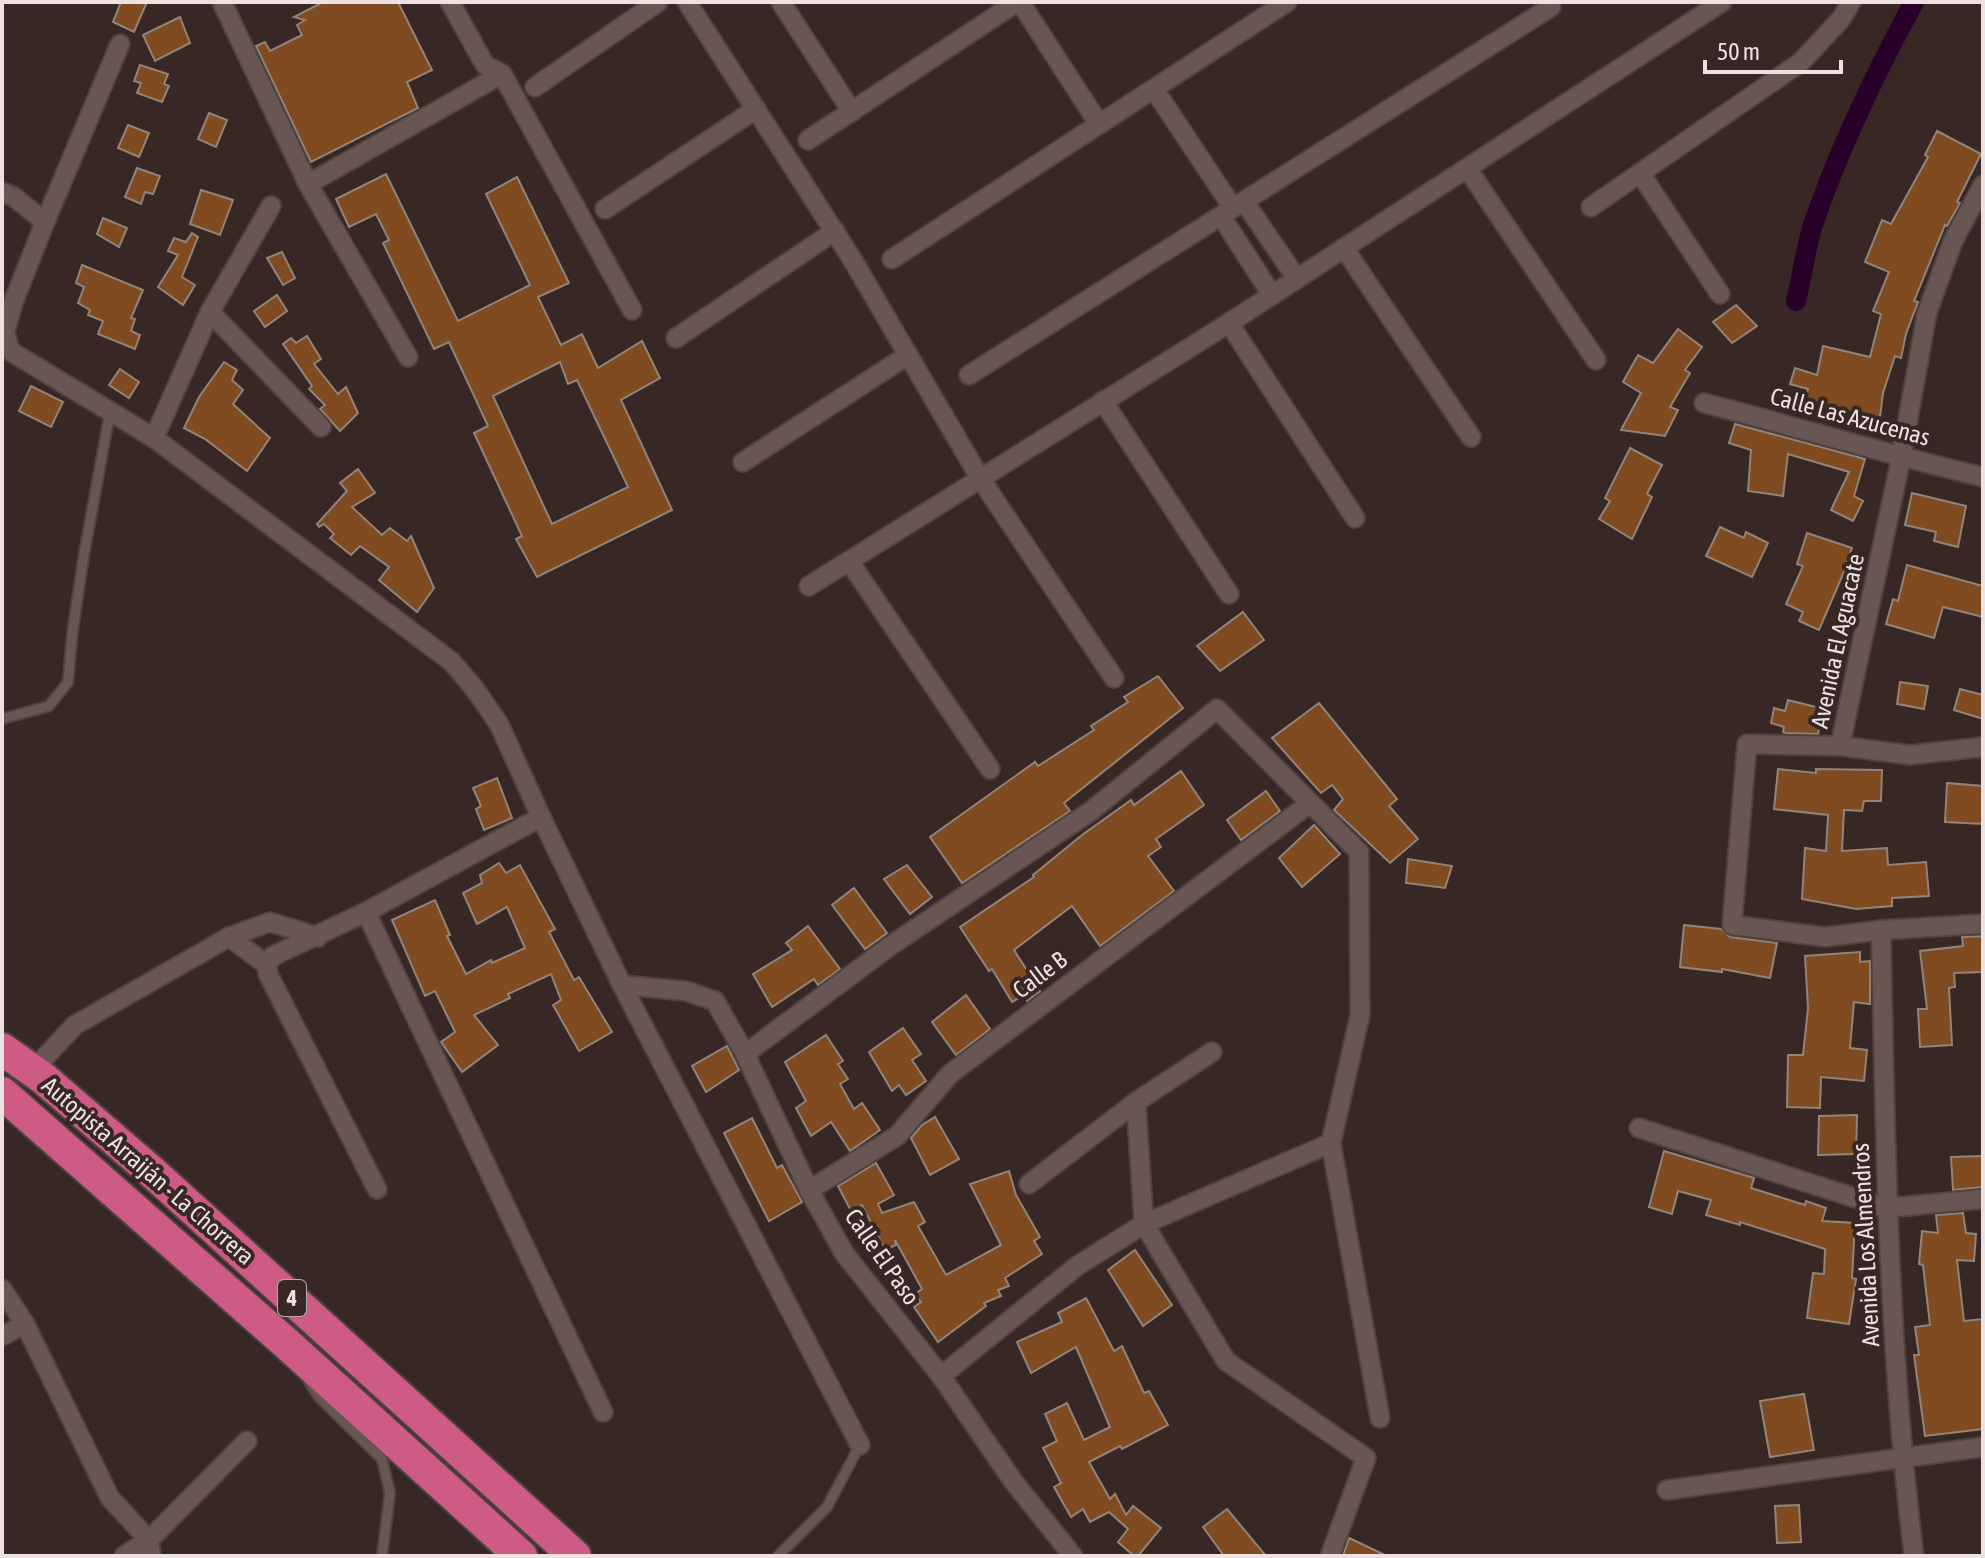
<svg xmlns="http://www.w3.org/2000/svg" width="1985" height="1558" font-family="'Asap Condensed',sans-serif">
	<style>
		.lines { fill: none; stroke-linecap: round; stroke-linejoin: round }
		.canal { stroke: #290028; stroke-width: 20 }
		.building { fill: #804b21; stroke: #93847a; stroke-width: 2; fill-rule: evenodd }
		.service-casing { stroke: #504241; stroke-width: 13 }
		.minor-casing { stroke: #504241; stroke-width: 22 }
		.motorway-casing { stroke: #504241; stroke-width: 36 }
		.service { stroke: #685653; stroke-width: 9 }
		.minor { stroke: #685653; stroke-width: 18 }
		.motorway { stroke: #cd5b86; stroke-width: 32 }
		.labels { text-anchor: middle; stroke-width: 8; stroke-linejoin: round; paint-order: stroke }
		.shield { fill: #372725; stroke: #b6aaa9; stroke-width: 2 }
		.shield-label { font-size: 22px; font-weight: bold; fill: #ede2e1 }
		.street-label { font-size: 24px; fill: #ede2e1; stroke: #372725 }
	</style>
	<rect width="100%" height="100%" fill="#372725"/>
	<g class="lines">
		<path class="canal" d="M1796,301C1802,277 1805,252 1812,228C1838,150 1875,74 1914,2"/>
	</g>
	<g class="building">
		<path d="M121,2H147L134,32L113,22Z"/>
		<path d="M323,2H398L432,70L407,82L418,108L311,162L256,46L265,42L270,51L302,35L297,25L305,20L294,17Z"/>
		<path d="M180,17L190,43L155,61L143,35Z"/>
		<path d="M140,65L168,74L164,84L169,86L162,102L137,93L141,83L134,81Z"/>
		<path d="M209,113L227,120L216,147L198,139Z"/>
		<path d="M128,125L149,133L139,157L118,148Z"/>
		<path d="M1937,131L1981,154L1957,202L1960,203L1947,226L1945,225L1914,301L1918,302L1906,334L1901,358L1895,356L1883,393L1879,425L1800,414L1808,389L1790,384L1795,368L1817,375L1823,346L1870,357L1881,314L1873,311L1889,272L1865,262L1882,220L1891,224L1928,157L1925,155Z"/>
		<path d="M137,168L160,176L153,194L145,192L141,204L125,197Z"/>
		<path d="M386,174L458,321L530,285L486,194L517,177L569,283L538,297L561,345L582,334L598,368L642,341L660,378L621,400L672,510L537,577L516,539L522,536L474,433L488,426L449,342L434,349L383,243L389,240L376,214L349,227L336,199ZM560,362L568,384L577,380L628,487L552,524L493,396Z"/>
		<path d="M201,190L233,200L220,235L190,224Z"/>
		<path d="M103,218L127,228L119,247L97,234Z"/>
		<path d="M192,233L198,237L182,277L195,285L183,305L158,287L178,255L168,251L174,238L186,242Z"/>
		<path d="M282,252L295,278L283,285L267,258Z"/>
		<path d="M82,265L143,290L131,318L135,319L131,331L140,335L135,349L98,334L103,321L88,315L90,310L78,303L84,287L76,283Z"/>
		<path d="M277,295L287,311L265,327L254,311Z"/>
		<path d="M1736,305L1757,326L1732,343L1713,322Z"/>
		<path d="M1678,329L1702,347L1685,370L1690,373L1670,407L1678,410L1665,436L1621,430L1641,393L1623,382L1638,355L1653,363Z"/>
		<path d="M307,336L321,359L314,364L338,394L346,387L358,413L340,431L320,409L325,405L309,389L312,386L283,344L291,338L296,343Z"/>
		<path d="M224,362L237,370L232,380L243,390L233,404L270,438L247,471L205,439L184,428L199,397Z"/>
		<path d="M120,369L139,382L129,398L109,385Z"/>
		<path d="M31,386L63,402L51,427L19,411Z"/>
		<path d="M1735,424L1865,459L1854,496L1863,501L1853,521L1831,510L1849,472L1788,454L1783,496L1748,491L1751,450L1729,443Z"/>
		<path d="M1630,448L1662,465L1647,494L1652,497L1632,539L1599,519L1610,501L1605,498Z"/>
		<path d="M358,469L375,493L352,507L382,535L390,528L407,541L411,536L434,588L417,612L379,580L389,567L360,546L351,555L330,538L334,534L324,524L319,527L317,524L347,491L340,483Z"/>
		<path d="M1912,493L1966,506L1958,547L1934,541L1936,532L1905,525Z"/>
		<path d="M1720,527L1744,538L1746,532L1768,543L1752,577L1706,556Z"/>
		<path d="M1807,533L1852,548L1844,572L1819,630L1799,621L1803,612L1786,604L1803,566L1797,564Z"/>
		<path d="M1907,565L1983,586V617L1943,607L1934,638L1886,624L1893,599L1898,601Z"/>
		<path d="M1243,612L1264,640L1220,671L1197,646Z"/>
		<path d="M1158,676L1183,708L1064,803L1070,811L962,883L930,837L1035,762L1038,766L1094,730L1091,726L1128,702L1124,697Z"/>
		<path d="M1900,682L1928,686L1924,709L1897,704Z"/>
		<path d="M1960,689L1983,695V719L1954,710Z"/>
		<path d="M1788,700L1824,709L1818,734L1786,733L1783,732L1784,727L1771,723L1774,708L1785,711Z"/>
		<path d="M1319,703L1397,799L1389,806L1418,839L1390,863L1334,810L1343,799L1332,785L1321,793L1272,738Z"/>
		<path d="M1778,769L1816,773V769L1882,770L1881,801H1864L1862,811L1844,810L1842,851L1887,848L1888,865L1926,862L1929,896L1892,898V906L1856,909L1802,899L1805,848L1826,851L1828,815L1774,809Z"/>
		<path d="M1181,771L1204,805L1156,839L1161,847L1148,856L1174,891L1100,946L1072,906L1014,950L1040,991L1027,1001L1024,995L1012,1002L992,969L989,971L960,927L1034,877L1033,875L1082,835L1131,800L1134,805Z"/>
		<path d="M497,778L512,818L484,830L476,809L481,806L473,788Z"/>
		<path d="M1947,783L1983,786V824L1945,822Z"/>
		<path d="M1266,791L1280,811L1241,840L1227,820Z"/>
		<path d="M1314,825L1340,854L1302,887L1279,858Z"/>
		<path d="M1408,859L1452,866L1445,888L1406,883Z"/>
		<path d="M499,863L506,873L520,865L555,929L549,932L574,980L579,977L612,1032L579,1051L553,1005L561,1000L551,974L508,994L510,998L474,1015L498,1045L462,1072L441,1042L455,1032L435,991L425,996L392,920L435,900L450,935L447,936L466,974L491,960L492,963L525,948L507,907L477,924L463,893L482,883L480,875Z"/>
		<path d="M907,865L932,897L910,914L884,879Z"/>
		<path d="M854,888L887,933L865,949L832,905Z"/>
		<path d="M1684,925L1721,929L1730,937L1777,943L1770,978L1722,969V972L1680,967Z"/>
		<path d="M808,926L840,969L818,985L814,979L772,1007L753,974L792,950L786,943Z"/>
		<path d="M1983,936V972L1954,973L1955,987L1949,988L1952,1045L1920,1047L1918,1009H1927L1920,951L1963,946L1962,937Z"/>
		<path d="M1860,952V962L1870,961V1004L1854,1002L1850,1048L1867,1050L1864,1081L1821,1077L1820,1108L1787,1107L1788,1055H1803L1808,1008L1805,956Z"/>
		<path d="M966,995L990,1029L956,1055L932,1022Z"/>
		<path d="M903,1028L921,1054L912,1060L926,1081L906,1095L899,1085L892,1091L869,1052Z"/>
		<path d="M826,1035L843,1061L838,1064L848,1079L840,1084L854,1109L862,1103L880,1130L850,1151L831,1122L811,1136L796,1108L806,1101L785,1062Z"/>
		<path d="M727,1046L739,1070L706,1092L692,1066Z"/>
		<path d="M1857,1115L1856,1154L1818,1155L1819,1116Z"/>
		<path d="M935,1117L959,1159L930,1175L911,1138L922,1125Z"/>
		<path d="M752,1118L777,1168L782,1165L802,1202L769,1221L724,1133Z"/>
		<path d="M1664,1151L1754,1178L1751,1188L1805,1205L1806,1201L1826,1208L1822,1221L1855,1223L1852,1278L1856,1279L1849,1324L1807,1318L1813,1273L1824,1274L1825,1249L1740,1222V1225L1706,1215L1711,1200L1678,1191L1672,1214L1649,1207Z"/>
		<path d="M1983,1156V1187L1953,1190L1951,1157Z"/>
		<path d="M876,1163L894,1195L878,1204L882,1213L914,1202L925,1222L918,1226L946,1275L1001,1245L970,1184L1009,1171L1016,1195L1040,1237L1034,1241L1042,1254L1005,1278L1009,1286L998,1290L1001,1296L984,1303L986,1306L938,1342L914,1307L921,1302L915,1294L922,1289L895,1240L896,1245L885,1250L862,1205L851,1211L838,1186Z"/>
		<path d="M1963,1213L1966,1233L1976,1234L1974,1261L1957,1260L1964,1321L1983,1319V1429L1925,1436L1914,1355H1919L1915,1327L1930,1325L1923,1265L1919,1264L1922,1231L1938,1233L1936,1215Z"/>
		<path d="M1135,1250L1172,1305L1143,1326L1108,1270Z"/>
		<path d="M1086,1298L1114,1351L1122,1346L1144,1393L1149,1391L1168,1425L1122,1449L1120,1446L1089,1462L1110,1499L1115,1494L1126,1515L1133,1506L1161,1528L1138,1556H1134L1118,1542L1128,1529L1109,1512L1090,1522L1083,1509L1071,1517L1054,1487L1061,1483L1043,1448L1057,1441L1045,1414L1067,1403L1084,1440L1110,1427L1076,1347L1031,1373L1017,1342L1062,1322L1058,1313Z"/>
		<path d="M1804,1394L1814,1450L1770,1457L1760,1401Z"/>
		<path d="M1799,1505L1801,1542L1777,1543L1775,1506Z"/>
		<path d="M1227,1509L1266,1556H1224L1203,1527Z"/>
		<path d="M1349,1538L1387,1556H1343Z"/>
	</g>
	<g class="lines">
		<g class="service-casing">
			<g id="service">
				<path d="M2,719L49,706L68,682L72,636L83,560L110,412"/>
				<path d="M308,1380L319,1397L382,1459L390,1493L382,1556"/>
				<path d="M778,1556L827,1507L860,1445"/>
			</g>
		</g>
		<g class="minor-casing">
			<g id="minor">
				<path d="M222,2L308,184L408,357"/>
				<path d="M450,2L485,65L502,74L632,310"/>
				<path d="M687,2L852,259L980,478L1114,678"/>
				<path d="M781,2L852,112"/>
				<path d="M1020,2L1099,124"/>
				<path d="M535,87L658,2"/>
				<path d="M1154,89L1233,208"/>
				<path d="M808,140L1017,2"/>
				<path d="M1467,168L1596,360"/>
				<path d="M1640,173L1720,294"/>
				<path d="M308,184L502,74"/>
				<path d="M2,192L14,197L45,222L13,303L5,332L10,351L154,438L452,662L474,688L499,724L541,817L622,985L860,1445"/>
				<path d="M1244,201L1297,279"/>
				<path d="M1591,207L1801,62L1841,19L1851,2"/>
				<path d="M605,209L756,109"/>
				<path d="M1221,216L1272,295"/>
				<path d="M45,222L120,44"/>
				<path d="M1344,248L1471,437"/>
				<path d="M892,259L1287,2"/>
				<path d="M210,312L321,427"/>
				<path d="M1229,323L1355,518"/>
				<path d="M676,338L835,231"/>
				<path d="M969,375L1551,7"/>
				<path d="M1103,401L1229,594"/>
				<path d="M1704,403C1797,427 1889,455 1983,477"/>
				<path d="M154,438L210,312L271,206"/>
				<path d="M743,462L908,355"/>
				<path d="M849,561L990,769"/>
				<path d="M809,586L1229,323L1722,2"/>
				<path d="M1840,746L1901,458L1927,313L1953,241L1983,185"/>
				<path d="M1983,747L1910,755L1840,746L1747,744L1732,925L1825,937L1881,930L1983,924"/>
				<path d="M366,912L603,1412"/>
				<path d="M1881,930C1885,1139 1888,1348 1914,1556"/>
				<path d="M229,937L267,965L268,974L377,1189"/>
				<path d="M267,965L273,956L366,912L541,817"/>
				<path d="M622,985L686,991L715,1001L745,1054L809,1190L844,1253L941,1376L1013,1481L1073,1556"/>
				<path d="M745,1054L890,946L1091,811L1217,709L1359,852L1360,1015L1331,1143L1380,1418"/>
				<path d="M32,1071L75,1025L229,937L270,922L318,937"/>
				<path d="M1136,1102L1144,1224L1226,1361L1366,1458L1330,1556"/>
				<path d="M1639,1128L1886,1208L1983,1199"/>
				<path d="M1029,1184L1136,1102L1212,1052"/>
				<path d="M809,1190L897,1136L950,1074L1309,804"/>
				<path d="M2,1289L25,1324L110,1498L149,1540L151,1556"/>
				<path d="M2,1336L25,1324"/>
				<path d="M941,1376L1077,1266L1144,1224L1331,1143"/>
				<path d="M1667,1490L1983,1447"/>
				<path d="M124,1556L149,1540L247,1441"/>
			</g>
		</g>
		<g class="motorway-casing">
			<g id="motorway">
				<path d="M2,1049L43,1078L152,1172L575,1556"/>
				<path d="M2,1093L286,1343L521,1556"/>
			</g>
		</g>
		<use href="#service" class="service"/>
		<use href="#minor" class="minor"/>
		<use href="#motorway" class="motorway"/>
	</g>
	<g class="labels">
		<rect class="shield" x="278" y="1280" width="28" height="36" rx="6"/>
		<g class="shield-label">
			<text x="292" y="1306">4</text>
		</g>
		<g class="street-label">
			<text transform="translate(1850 417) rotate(15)" y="8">Calle Las Azucenas</text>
			<text transform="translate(1838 641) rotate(-78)" y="8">Avenida El Aguacate</text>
			<text transform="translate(1040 975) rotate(-37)" y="8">Calle B</text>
			<text transform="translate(148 1171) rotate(41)" y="8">Autopista Arraiján - La Chorrera</text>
			<text transform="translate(1866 1245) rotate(-93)" y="8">Avenida Los Almendros</text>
			<text transform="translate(882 1257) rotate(55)" y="8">Calle El Paso</text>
		</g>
	</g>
	<rect width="1985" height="1558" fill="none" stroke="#ede2e1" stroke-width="8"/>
	<path d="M1705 60v12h136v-12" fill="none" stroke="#ede2e1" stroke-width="4"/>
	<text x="1717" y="60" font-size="24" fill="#ede2e1" stroke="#372725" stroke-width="6" paint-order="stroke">50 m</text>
</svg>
